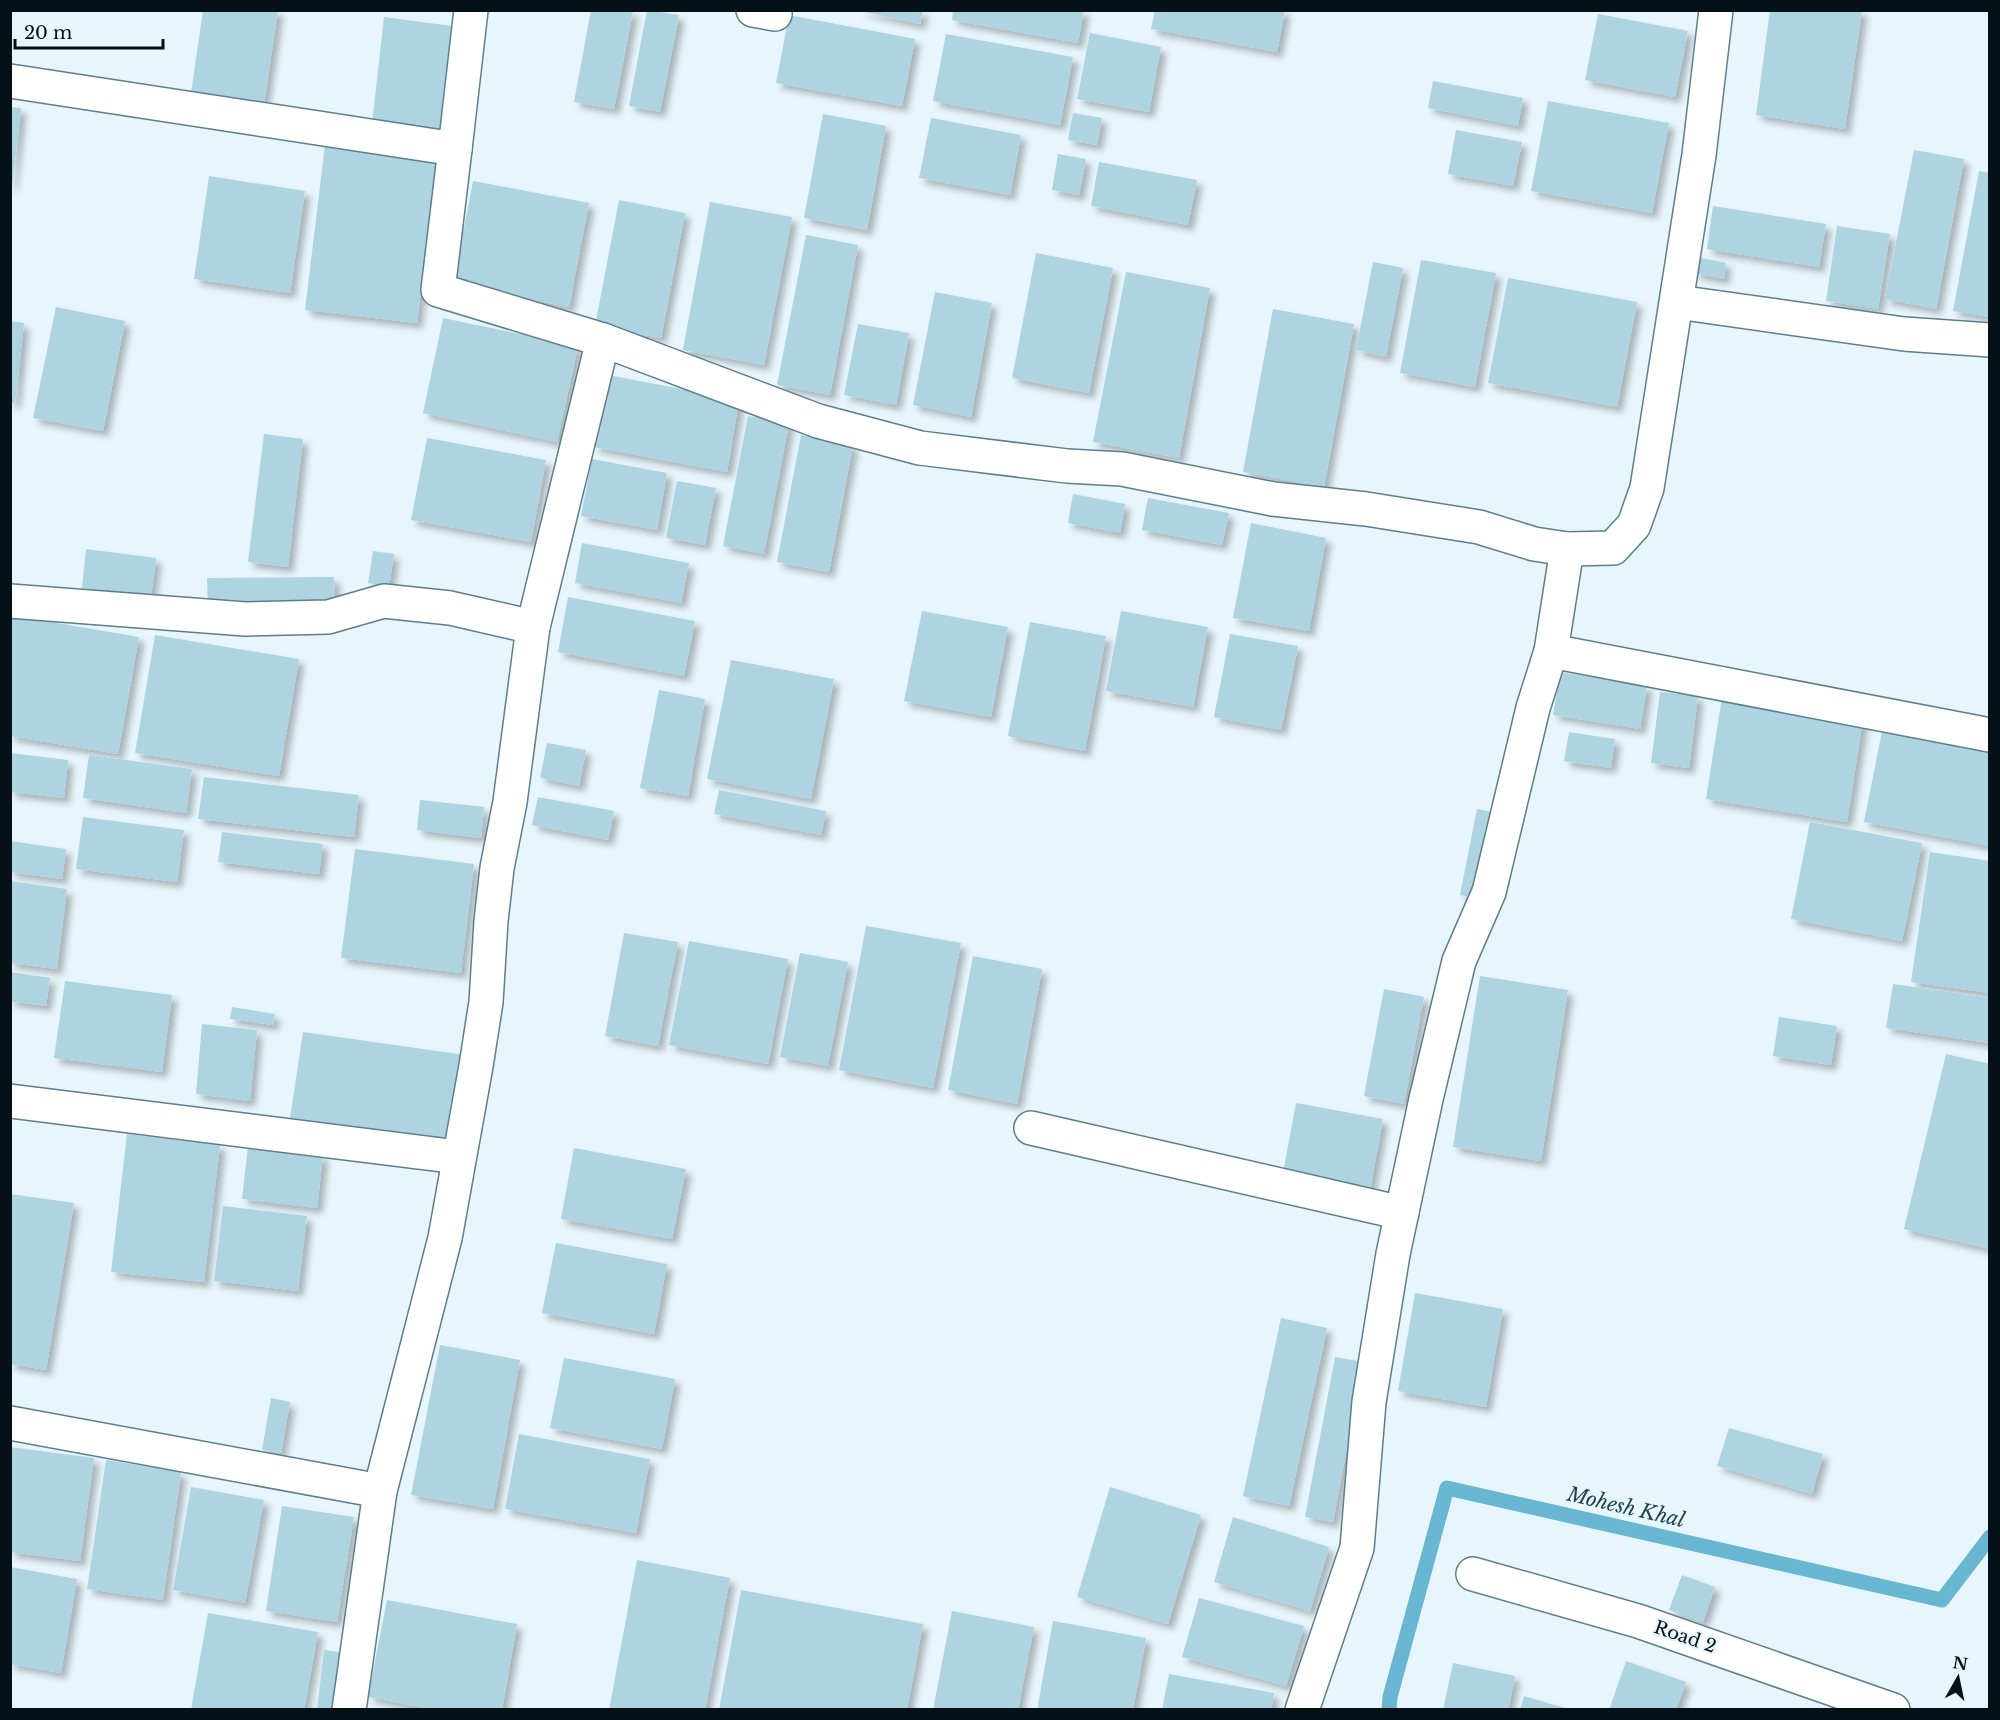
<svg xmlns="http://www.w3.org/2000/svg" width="2000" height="1720" font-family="'Libre Baskerville',serif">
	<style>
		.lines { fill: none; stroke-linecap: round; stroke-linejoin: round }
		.stream { stroke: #68b6d1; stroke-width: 15 }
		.building { fill: #aed3e1; filter: url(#shadow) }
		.minor-casing { stroke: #5c7f8b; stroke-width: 36 }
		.minor { stroke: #fff; stroke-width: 33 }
		.labels { text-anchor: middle; stroke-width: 4.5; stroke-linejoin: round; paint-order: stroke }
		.street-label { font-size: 18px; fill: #041116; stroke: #e7f6fc }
		.water-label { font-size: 20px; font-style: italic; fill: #204450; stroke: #e7f6fc }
	</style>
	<defs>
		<filter id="shadow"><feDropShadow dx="5.5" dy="5.5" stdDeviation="3" flood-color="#0004"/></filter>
	</defs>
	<rect width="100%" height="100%" fill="#e7f6fc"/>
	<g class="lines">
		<path class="stream" d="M1389,1710L1390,1697L1447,1488L1942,1600L1990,1537"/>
	</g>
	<g class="building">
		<path d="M203,10H278L264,104L191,93Z"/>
		<path d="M591,10L633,11L614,109L574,102Z"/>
		<path d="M647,10L679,15L660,112L629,106Z"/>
		<path d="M856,10H923L920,24Z"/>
		<path d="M953,10H1084L1078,43L952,20Z"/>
		<path d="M1155,10H1285L1277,52L1151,29Z"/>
		<path d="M1770,10H1862L1845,129L1756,115Z"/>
		<path d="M1598,14L1688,31L1675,97L1585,80Z"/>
		<path d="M789,15L915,39L902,106L776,83Z"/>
		<path d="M384,17L452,26L440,132L372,124Z"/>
		<path d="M1090,33L1161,47L1149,112L1077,99Z"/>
		<path d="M946,34L1073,57L1060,125L933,101Z"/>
		<path d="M1433,81L1523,98L1518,126L1428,108Z"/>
		<path d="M1548,101L1669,123L1652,213L1531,191Z"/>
		<path d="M10,107L21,108L12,187L10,186Z"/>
		<path d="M1073,113L1102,118L1097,145L1068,140Z"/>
		<path d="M823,114L886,126L867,230L804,218Z"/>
		<path d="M931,118L1021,135L1010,195L919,178Z"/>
		<path d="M1456,130L1522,142L1513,186L1448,174Z"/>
		<path d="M326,137L438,150L417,323L305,310Z"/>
		<path d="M1914,150L1964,159L1936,309L1885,299Z"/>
		<path d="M1058,154L1086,159L1079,195L1052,190Z"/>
		<path d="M1099,162L1197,180L1188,225L1091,206Z"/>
		<path d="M1979,171L1990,173V317L1953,311Z"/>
		<path d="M209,176L305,191L290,293L194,279Z"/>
		<path d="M473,181L589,203L569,307L453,284Z"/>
		<path d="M619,200L685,213L661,338L595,326Z"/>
		<path d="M710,202L792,217L764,365L683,350Z"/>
		<path d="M1713,206L1826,224L1819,267L1707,249Z"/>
		<path d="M1837,226L1890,234L1878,309L1826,301Z"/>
		<path d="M806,235L858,245L830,395L777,385Z"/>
		<path d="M1036,253L1113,268L1089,393L1012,378Z"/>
		<path d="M1697,257L1726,263L1724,279L1694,273Z"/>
		<path d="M1421,260L1496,273L1475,387L1400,373Z"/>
		<path d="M1373,262L1403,268L1386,357L1356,350Z"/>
		<path d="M1126,272L1210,288L1179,458L1093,442Z"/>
		<path d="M1508,278L1637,302L1617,407L1488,383Z"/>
		<path d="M935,292L992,303L971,417L913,405Z"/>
		<path d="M56,307L125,321L103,431L33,418Z"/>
		<path d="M1273,309L1354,324L1324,487L1243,472Z"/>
		<path d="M443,318L578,346L557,442L423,413Z"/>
		<path d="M10,321L24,323L15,403H10Z"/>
		<path d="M858,324L909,333L896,405L844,395Z"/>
		<path d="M608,375L739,400L727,472L594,447Z"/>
		<path d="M748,416L789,423L764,554L723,546Z"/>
		<path d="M264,434L303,439L288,567L248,562Z"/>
		<path d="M801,435L853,445L829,572L777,562Z"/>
		<path d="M427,438L546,460L531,542L411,520Z"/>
		<path d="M592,459L667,473L657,530L581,516Z"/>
		<path d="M677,481L716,488L705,545L666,538Z"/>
		<path d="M1073,494L1125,504L1120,533L1068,523Z"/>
		<path d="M1148,498L1229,513L1222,545L1142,530Z"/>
		<path d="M1251,523L1326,538L1309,631L1233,618Z"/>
		<path d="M582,543L689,563L681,603L575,583Z"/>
		<path d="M86,549L156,558L151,597L82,588Z"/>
		<path d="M373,551L394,554L389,587L368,583Z"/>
		<path d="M334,577L335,606L208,608L207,578Z"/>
		<path d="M568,597L695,621L684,676L558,652Z"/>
		<path d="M922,611L1008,627L991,717L904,701Z"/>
		<path d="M1121,611L1208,627L1193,707L1106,691Z"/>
		<path d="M10,615L139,637L118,754L10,736Z"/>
		<path d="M1030,622L1106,636L1085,751L1008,736Z"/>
		<path d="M1230,634L1298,646L1281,730L1214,717Z"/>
		<path d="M155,635L299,659L279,776L135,753Z"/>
		<path d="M731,660L834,679L811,799L707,779Z"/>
		<path d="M1560,672L1647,686L1640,729L1553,715Z"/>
		<path d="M659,690L705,699L688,796L640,788Z"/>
		<path d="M1660,692L1698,696L1689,768L1651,763Z"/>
		<path d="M1722,697L1863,719L1847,822L1706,799Z"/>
		<path d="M1884,721L1990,741V846L1864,822Z"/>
		<path d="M1569,732L1615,739L1611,768L1564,761Z"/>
		<path d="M547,743L586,750L579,786L540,778Z"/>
		<path d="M10,753L68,760L64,798L10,792Z"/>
		<path d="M89,755L192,769L186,813L83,798Z"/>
		<path d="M204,777L359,795L354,837L198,819Z"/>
		<path d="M719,790L826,811L821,835L714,814Z"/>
		<path d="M538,797L614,811L608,840L532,825Z"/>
		<path d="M420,800L484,807L481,838L417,830Z"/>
		<path d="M1477,809L1496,813L1479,899L1460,895Z"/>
		<path d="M83,817L184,830L177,882L76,869Z"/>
		<path d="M1810,822L1922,843L1902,941L1791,919Z"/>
		<path d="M222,832L323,844L319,874L218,862Z"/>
		<path d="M10,841L66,849L62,879L10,872Z"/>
		<path d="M355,849L474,864L461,973L341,958Z"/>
		<path d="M1930,852L1990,861V993L1911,982Z"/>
		<path d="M10,881L67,889L57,969L10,963Z"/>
		<path d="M866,926L961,943L933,1088L839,1070Z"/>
		<path d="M624,933L678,942L658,1046L605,1036Z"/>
		<path d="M689,941L788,959L768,1064L669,1045Z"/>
		<path d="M800,953L848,962L828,1066L780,1057Z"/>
		<path d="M973,956L1042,969L1017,1104L948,1090Z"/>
		<path d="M10,972L50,978L46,1006L10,1001Z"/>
		<path d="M1480,976L1568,990L1541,1161L1453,1147Z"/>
		<path d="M65,981L172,995L162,1072L54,1058Z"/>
		<path d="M1893,984L1990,998V1043L1886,1028Z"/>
		<path d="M1384,989L1424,997L1404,1104L1364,1096Z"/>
		<path d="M232,1007L275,1014L273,1025L230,1019Z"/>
		<path d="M1779,1017L1837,1026L1831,1065L1773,1056Z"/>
		<path d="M202,1024L257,1030L250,1101L196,1094Z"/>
		<path d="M303,1032L465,1055L452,1143L290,1118Z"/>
		<path d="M1946,1054L1990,1064V1249L1904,1229Z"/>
		<path d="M1296,1103L1383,1119L1368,1201L1281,1184Z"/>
		<path d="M127,1134L220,1145L204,1282L111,1272Z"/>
		<path d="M248,1146L323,1155L317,1208L242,1199Z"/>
		<path d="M574,1148L686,1169L672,1239L561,1219Z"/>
		<path d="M10,1194L74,1203L46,1370L10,1364Z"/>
		<path d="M223,1206L307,1216L298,1291L214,1281Z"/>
		<path d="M556,1243L667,1264L654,1334L542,1313Z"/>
		<path d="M1415,1293L1503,1309L1486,1407L1398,1391Z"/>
		<path d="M1281,1318L1327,1328L1289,1506L1243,1496Z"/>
		<path d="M440,1345L520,1360L493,1509L411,1495Z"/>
		<path d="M1335,1357L1363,1362L1333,1522L1305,1517Z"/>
		<path d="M564,1358L675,1379L662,1449L550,1428Z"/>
		<path d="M271,1398L290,1402L281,1453L262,1450Z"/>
		<path d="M1729,1428L1823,1454L1812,1494L1717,1466Z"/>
		<path d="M519,1434L650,1459L636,1533L505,1509Z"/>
		<path d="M10,1447L94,1458L80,1561L10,1552Z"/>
		<path d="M106,1460L181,1472L163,1600L87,1589Z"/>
		<path d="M191,1487L264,1500L245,1603L173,1590Z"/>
		<path d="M1110,1487L1201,1515L1168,1624L1077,1597Z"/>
		<path d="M282,1506L354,1517L337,1622L266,1611Z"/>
		<path d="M1233,1517L1329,1547L1310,1611L1214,1582Z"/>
		<path d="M637,1560L730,1578L705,1710H609Z"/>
		<path d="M10,1567L77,1579L61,1673L10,1664Z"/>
		<path d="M1682,1575L1715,1587L1703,1622L1669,1610Z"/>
		<path d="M741,1590L923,1624L907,1710H719Z"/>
		<path d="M1199,1598L1304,1626L1286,1686L1182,1657Z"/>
		<path d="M387,1600L517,1624L502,1710H436L368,1697Z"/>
		<path d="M952,1611L1034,1627L1018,1710H933Z"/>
		<path d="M208,1613L318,1632L304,1710H191Z"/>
		<path d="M1053,1621L1146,1638L1133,1710H1037Z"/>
		<path d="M324,1650L348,1653L341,1710H317Z"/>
		<path d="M1626,1661L1686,1682L1676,1710H1609Z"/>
		<path d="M1453,1663L1515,1676L1508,1710H1443Z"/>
		<path d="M1169,1674L1274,1693L1271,1710H1162Z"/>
		<path d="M1524,1696L1568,1709V1710H1520Z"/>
	</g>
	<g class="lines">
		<g class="minor-casing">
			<g id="minor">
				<path d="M753,10L775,14"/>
				<path d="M10,81L455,149L471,10"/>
				<path d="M455,149L438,290L603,340L818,421L920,448L1067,466L1122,469L1273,499L1366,509L1479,527L1534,544L1567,549L1613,548L1634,525L1647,488L1699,155L1716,10"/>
				<path d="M1677,302L1904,334L1990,340"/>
				<path d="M10,601L245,619L328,617L384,601L450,608L533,627"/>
				<path d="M1551,651L1990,735"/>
				<path d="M10,1101L458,1157"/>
				<path d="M1031,1128L1402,1213"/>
				<path d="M10,1423L380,1491"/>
				<path d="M1473,1574L1638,1621L1893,1710"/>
				<path d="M349,1710L380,1491L445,1238L476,1066L486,1002L491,921L497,868L510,802L533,627L603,340"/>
				<path d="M1302,1710L1357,1548L1369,1402L1393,1254L1426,1099L1459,961L1489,892L1533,708L1551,651L1567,549"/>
			</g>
		</g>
		<use href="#minor" class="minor"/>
	</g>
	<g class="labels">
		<g class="street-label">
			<text transform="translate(1685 1637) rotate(19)" y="6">Road 2</text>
		</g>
		<g class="water-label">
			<text transform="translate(1626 1507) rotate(13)" y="7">Mohesh Khal</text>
		</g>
	</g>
	<rect width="2000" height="1720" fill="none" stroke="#041116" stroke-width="24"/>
	<g transform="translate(1958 1678) rotate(9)" stroke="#e7f6fc" stroke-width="4.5" paint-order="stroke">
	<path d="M0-4.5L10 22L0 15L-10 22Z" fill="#041116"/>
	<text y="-9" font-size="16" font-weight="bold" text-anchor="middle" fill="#041116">N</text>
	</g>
	<path d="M15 39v9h148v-9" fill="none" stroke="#041116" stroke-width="3"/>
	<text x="24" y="39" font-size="18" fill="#041116" stroke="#e7f6fc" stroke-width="4.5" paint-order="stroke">20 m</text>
</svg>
